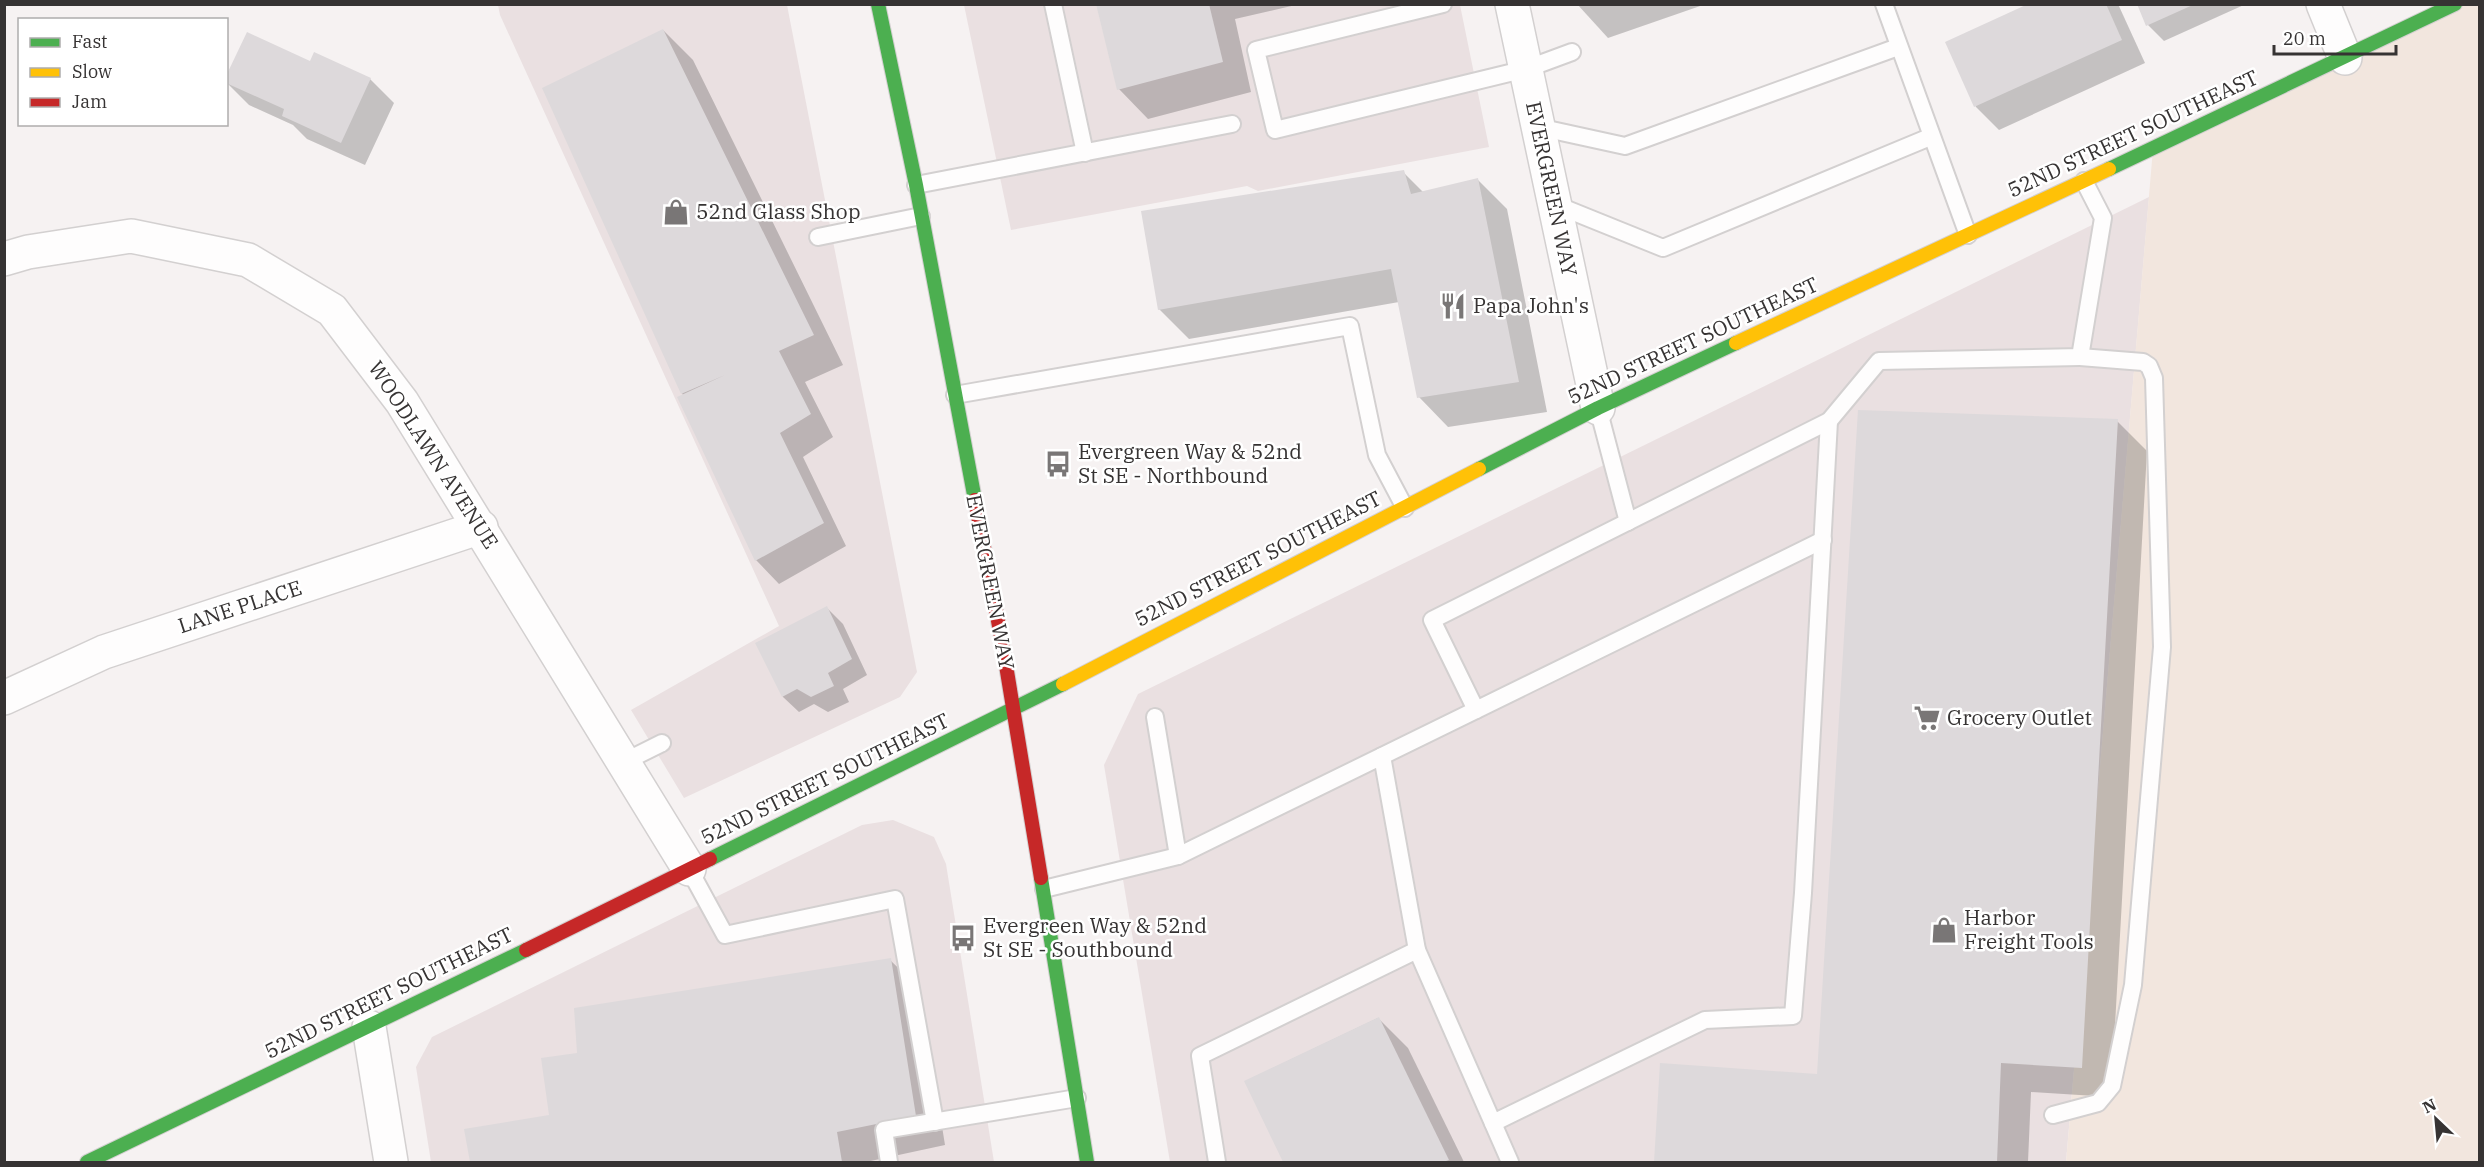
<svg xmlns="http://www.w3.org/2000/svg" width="2484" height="1167" font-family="'IBM Plex Serif',serif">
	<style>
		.built { fill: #eae0e1 }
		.green { fill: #f2e6de }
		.shadow { fill: #0003 }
		.building { fill: #ddd9db }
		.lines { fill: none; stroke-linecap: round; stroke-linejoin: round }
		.lane-casing { stroke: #d3d0d0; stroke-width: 20 }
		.street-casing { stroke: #d3d0d0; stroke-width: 36 }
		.fast-casing { stroke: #d3d0d0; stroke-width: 16 }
		.slow-casing { stroke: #d3d0d0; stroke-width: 16 }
		.jam-casing { stroke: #d3d0d0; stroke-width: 16 }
		.lane { stroke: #fefdfd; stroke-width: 16 }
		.street { stroke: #fefdfd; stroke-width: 33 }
		.fast { stroke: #4caf50; stroke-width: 14 }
		.slow { stroke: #ffc107; stroke-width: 14 }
		.jam { stroke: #c62828; stroke-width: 14 }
		.labels { text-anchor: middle; stroke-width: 5; stroke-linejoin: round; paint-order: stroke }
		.street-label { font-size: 21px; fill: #363333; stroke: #fff }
		.poi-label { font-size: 21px; fill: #363333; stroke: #fff; text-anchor: start }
	</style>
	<rect width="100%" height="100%" fill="#f6f2f2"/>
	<g class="built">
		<path d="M498,5H787L917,672L900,697L684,798L631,710L779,626L500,15Z"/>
		<path d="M964,5H1460L1489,147L1258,191L1247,186L1011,230Z"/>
		<path d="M2149,197L2066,1162H1170L1104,765L1138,694Z"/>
		<path d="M893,820L934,837L946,864L994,1162H431L416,1067L432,1037L862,825Z"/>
	</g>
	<path class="green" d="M2455,5H2479V1162H2066L2153,149Z"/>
	<g class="shadow">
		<path d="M1097,4H1300L1235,19L1251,92L1148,119L1119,89Z"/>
		<path d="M1577,4H1706L1608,38Z"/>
		<path d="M2031,4H2118L2145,63L1999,130L1976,107L1947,43Z"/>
		<path d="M2138,4H2246L2164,41L2148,25Z"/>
		<path d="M663,30L693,60L843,365L805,382L833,437L803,457L846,546L779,584L756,560L682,393Z"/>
		<path d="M314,54L370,79L394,103L365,165L307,139L293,125L249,105L226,82L311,63Z"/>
		<path d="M1403,172L1424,193L1477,179L1507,209L1547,412L1448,427L1419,397L1399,302L1189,339L1159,309Z"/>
		<path d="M2117,421L2147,451L2111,1097L2031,1092L2028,1162H1656L1661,1065L1818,1075Z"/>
		<path d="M827,608L843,624L867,675L843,689L849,702L828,712L814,704L799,712L783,697L757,644Z"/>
		<path d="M890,960L920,989L945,1145L866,1162H471L466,1130L550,1116Z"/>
		<path d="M1378,1018L1408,1048L1464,1162H1284L1246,1081Z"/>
	</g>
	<g class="building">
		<path d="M1096,4H1209L1223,62L1117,90Z"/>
		<path d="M2028,4H2106L2122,40L1974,107L1945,42Z"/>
		<path d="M2137,4H2195L2146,26Z"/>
		<path d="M663,29L814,335L779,351L811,414L780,433L824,523L755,561L677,397L725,375L681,394L542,88Z"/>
		<path d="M247,32L310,61L314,52L371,78L341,143L282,116L284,109L226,83V76Z"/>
		<path d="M1404,170L1411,194L1478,178L1519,382L1417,398L1391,269L1158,310L1141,211Z"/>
		<path d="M1858,410L2118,419L2082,1068L2001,1063L1997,1162H1654L1660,1063L1817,1074Z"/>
		<path d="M827,606L852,659L828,673L834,686L811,697L797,689L782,697L755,643Z"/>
		<path d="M891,958L916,1116L837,1132L842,1162H470L464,1129L549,1115L541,1058L577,1053L574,1008Z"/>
		<path d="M1379,1017L1449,1160L1443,1162H1283L1244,1081Z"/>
	</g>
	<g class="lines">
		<g class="lane-casing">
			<g id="lane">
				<path d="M1053,4L1085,153"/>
				<path d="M1443,4L1256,50L1275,130L1526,69L1572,52"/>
				<path d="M1884,4L1968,235"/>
				<path d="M1538,127L1625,146L1898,47"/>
				<path d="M916,185L1232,124"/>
				<path d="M1554,204L1663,248L1930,137"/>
				<path d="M818,237L921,216"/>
				<path d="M955,395L1350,326L1377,455L1405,508"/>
				<path d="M1598,408L1628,522"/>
				<path d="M1476,710L1432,620L1829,421L1879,361L2080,357L2103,218L2084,181"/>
				<path d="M1155,717L1178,856"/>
				<path d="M1382,756L1417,950L1510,1162"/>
				<path d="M624,762L662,743"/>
				<path d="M689,869L725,935L895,899L935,1122"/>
				<path d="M1044,889L1178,856L1823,540"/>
				<path d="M2053,1115L2098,1103L2112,1086L2133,985L2162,647L2154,378L2149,366L2143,362L2080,357"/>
				<path d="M1493,1123L1705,1020L1793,1016L1803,893L1829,421"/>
				<path d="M889,1162L884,1130L1077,1098"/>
				<path d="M1217,1162L1200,1056L1417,950"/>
			</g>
		</g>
		<g class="street-casing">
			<g id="street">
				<path d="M1512,4L1598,408"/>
				<path d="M2323,4L2345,58"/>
				<path d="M4,259L28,252L131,236L248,260L332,310L402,402L689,869"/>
				<path d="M4,698L104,652L481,527"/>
				<path d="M369,1027L391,1162"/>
			</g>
		</g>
		<g class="fast-casing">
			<g id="fast">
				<path d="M878,4L916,185L975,500"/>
				<path d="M2109,169L2455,4"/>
				<path d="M1479,469L1598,408L1736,343"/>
				<path d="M710,859L1063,684"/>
				<path d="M1041,878L1087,1162"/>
				<path d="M87,1162L526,950"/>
			</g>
		</g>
		<g class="slow-casing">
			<g id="slow">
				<path d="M1736,343L2109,169"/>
				<path d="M1063,684L1479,469"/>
			</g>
		</g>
		<g class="jam-casing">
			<g id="jam">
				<path d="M975,500L1003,647L1041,878"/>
				<path d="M526,950L710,859"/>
			</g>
		</g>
		<use href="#lane" class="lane"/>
		<use href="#street" class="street"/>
		<use href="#fast" class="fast"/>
		<use href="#slow" class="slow"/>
		<use href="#jam" class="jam"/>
	</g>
	<defs>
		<g id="shop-bare" transform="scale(2.07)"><path d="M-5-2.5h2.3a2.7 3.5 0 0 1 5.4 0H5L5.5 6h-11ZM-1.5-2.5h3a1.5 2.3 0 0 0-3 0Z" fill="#797676" stroke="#fff" stroke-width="2.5" paint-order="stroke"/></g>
		<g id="restaurant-bare" transform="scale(2.07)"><path d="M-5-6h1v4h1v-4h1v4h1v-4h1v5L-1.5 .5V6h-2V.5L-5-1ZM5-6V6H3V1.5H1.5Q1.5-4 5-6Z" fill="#797676" stroke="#fff" stroke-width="2.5" paint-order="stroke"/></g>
		<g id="bus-bare" transform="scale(2.07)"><path d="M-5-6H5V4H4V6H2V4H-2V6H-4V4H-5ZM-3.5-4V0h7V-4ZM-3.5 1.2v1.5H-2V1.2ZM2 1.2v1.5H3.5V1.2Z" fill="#797676" stroke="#fff" stroke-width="2.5" paint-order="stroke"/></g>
		<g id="supermarket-bare" transform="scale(2.07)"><path d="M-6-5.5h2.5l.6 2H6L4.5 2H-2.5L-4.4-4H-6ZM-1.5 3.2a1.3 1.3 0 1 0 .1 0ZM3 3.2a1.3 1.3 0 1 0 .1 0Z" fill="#797676" stroke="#fff" stroke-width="2.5" paint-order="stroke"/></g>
	</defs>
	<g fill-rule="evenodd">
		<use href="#shop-bare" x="676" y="212"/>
		<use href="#restaurant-bare" x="1453" y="306"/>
		<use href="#bus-bare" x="1058" y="464"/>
		<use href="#supermarket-bare" x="1927" y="718"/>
		<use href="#shop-bare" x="1944" y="930"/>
		<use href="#bus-bare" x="963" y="938"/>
	</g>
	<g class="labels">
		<g class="street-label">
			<text transform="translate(2133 134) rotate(-25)" y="7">52ND STREET SOUTHEAST</text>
			<text transform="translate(1551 189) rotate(78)" y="7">EVERGREEN WAY</text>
			<text transform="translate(1693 341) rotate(-25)" y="7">52ND STREET SOUTHEAST</text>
			<text transform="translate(433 455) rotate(57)" y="7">WOODLAWN AVENUE</text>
			<text transform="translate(1258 559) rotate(-27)" y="7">52ND STREET SOUTHEAST</text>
			<text transform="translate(990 582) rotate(79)" y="7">EVERGREEN WAY</text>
			<text transform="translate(240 607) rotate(-18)" y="7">LANE PLACE</text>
			<text transform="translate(825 779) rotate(-26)" y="7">52ND STREET SOUTHEAST</text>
			<text transform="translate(389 993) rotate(-26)" y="7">52ND STREET SOUTHEAST</text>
		</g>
		<g class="poi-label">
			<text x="696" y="219">52nd Glass Shop</text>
			<text x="1473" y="313">Papa John's</text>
			<text x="1078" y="459">Evergreen Way &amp; 52nd<tspan x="1078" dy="24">St SE - Northbound</tspan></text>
			<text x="1947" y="725">Grocery Outlet</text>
			<text x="1964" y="925">Harbor<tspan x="1964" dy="24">Freight Tools</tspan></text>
			<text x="983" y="933">Evergreen Way &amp; 52nd<tspan x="983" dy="24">St SE - Southbound</tspan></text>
		</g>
	</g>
	<rect width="2484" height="1167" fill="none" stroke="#363333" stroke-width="12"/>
	<rect x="18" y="18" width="210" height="108" fill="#ffffff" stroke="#afadad" stroke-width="1.5"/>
	<rect x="30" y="38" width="30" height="9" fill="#4caf50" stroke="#afadad" stroke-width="1.5"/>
	<text x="72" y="48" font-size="18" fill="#363333">Fast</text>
	<rect x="30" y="68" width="30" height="9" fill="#ffc107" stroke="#afadad" stroke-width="1.5"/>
	<text x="72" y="78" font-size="18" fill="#363333">Slow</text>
	<rect x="30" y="98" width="30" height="9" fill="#c62828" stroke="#afadad" stroke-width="1.5"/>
	<text x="72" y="108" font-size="18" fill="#363333">Jam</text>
	<g transform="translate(2436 1119) rotate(334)" stroke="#ffffff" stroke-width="4.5" paint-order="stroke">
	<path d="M0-4.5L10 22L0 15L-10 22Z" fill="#363333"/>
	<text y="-9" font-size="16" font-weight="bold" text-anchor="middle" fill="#363333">N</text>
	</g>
	<path d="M2274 45v9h122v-9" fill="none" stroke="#363333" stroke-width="3"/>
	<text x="2283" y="45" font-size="18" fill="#363333" stroke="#ffffff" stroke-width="4.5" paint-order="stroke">20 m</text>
</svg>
